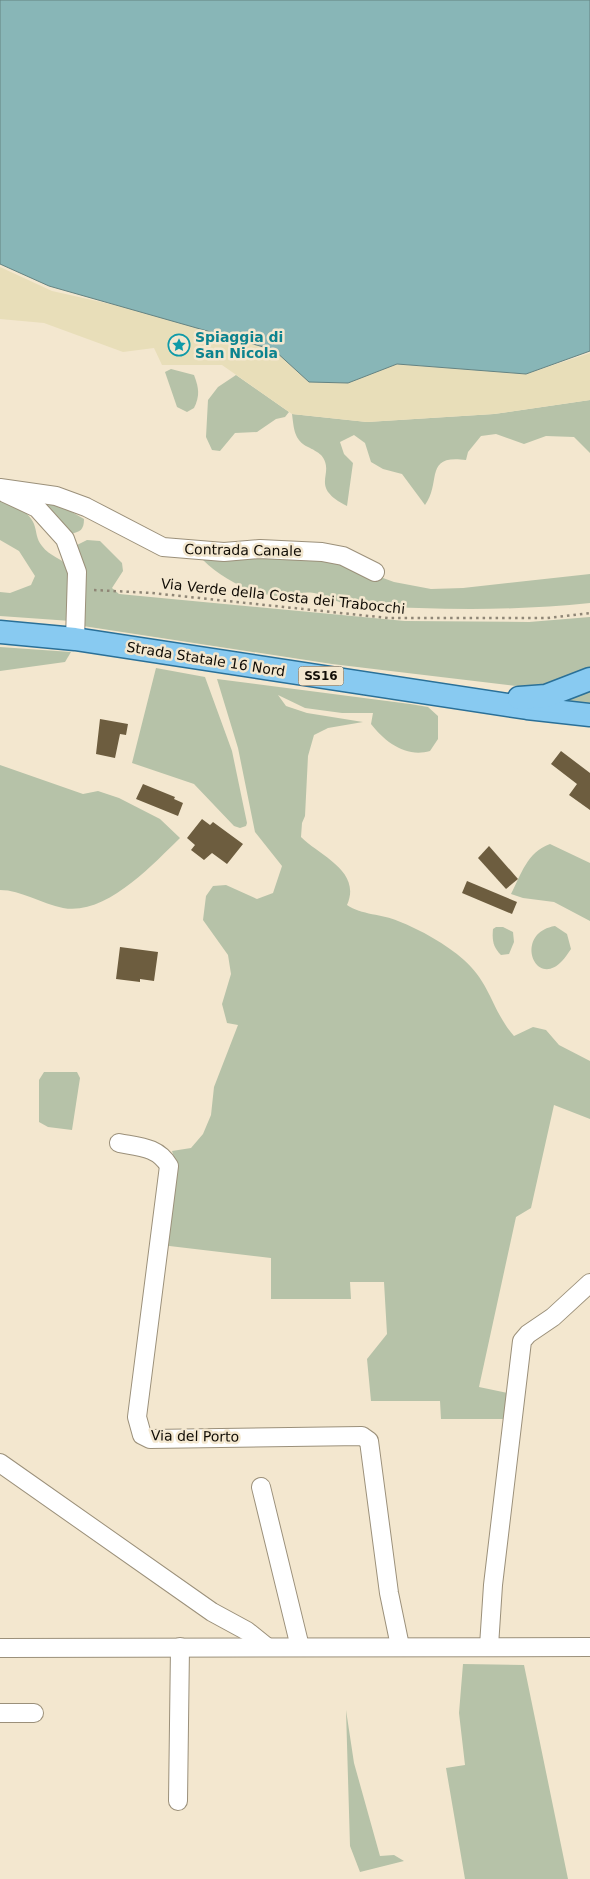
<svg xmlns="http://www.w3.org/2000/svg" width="590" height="1879" font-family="'DejaVu Sans',sans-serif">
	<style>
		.green { fill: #b6c2a8 }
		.sand { fill: #e8deb9 }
		.water { fill: #88b6b7; stroke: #648382 }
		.building { fill: #6d5d3f }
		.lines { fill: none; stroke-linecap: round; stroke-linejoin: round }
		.minor-casing { stroke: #9b907a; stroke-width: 20 }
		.major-casing { stroke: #2a7098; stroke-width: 25 }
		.path { stroke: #8f8676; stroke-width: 2.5; stroke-dasharray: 2.5 4; stroke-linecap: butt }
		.minor { stroke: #fff; stroke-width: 18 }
		.major { stroke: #88caf1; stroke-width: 22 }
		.labels { text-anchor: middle; stroke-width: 5; stroke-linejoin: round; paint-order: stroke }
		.shield { fill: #f3e7cf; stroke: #554e42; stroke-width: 1 }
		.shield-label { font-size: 12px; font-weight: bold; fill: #110d06 }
		.culture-label { font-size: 14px; font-weight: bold; fill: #0d838f; stroke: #f3e7cf; text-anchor: start }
		.street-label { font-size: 14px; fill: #110d06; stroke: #f3e7cf }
	</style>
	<rect width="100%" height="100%" fill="#f3e7cf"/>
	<g class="green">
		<path d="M171,369L194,375C199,388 200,396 194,408L187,412L177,407L165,372Z"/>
		<path d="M236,375L289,412L285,417L276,419L257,432L235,433L220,451L212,450L206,437L208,400L218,387Z"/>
		<path d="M590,400V453L574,437L546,436L524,444L496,434L481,436L468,452L466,460C423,454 442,482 425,505L402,474L383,469L371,462L365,443L354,435L340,442L344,454L353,463L347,506C307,486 337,474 321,455C318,452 312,449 308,447C294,440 294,429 292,414L367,422L494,414Z"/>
		<path d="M6,485L65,508L84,519C84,530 80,532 70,534Z"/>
		<path d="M0,499C13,505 28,510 34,524C37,532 36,539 42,546C50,557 63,558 72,570L71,621L0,616V592L10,593L31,585L35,576L19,551L0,540Z"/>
		<path d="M87,540L100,541L122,563L123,571L112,588L119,594L405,621L529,622L590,617V667L556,682L532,688L332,664L83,626L73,547Z"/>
		<path d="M208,554H317L394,582L431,589L463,588L590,574V603C533,609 476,610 419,608C396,607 373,608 350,605C337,603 326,595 314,593C300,591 293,596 281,596C254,596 222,579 203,560Z"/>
		<path d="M0,647L71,652L65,662L0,671Z"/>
		<path d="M156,668L205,677L232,751L247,823L246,826L240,828L234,826L194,784L132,763Z"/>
		<path d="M217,679L410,704L428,707L438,716V739L430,751C406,758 385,742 371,724L373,713H342L305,708L278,695L286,706L307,713L363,722L328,728L314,735L308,756L305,816L302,823L301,837C320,856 362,871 347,905C361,915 383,914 398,921C421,930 446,944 464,960C491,984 492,1011 514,1036L533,1027L546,1030L559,1045L590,1061V1119L554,1105L531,1208L516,1217L479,1387L513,1394L509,1419H441L440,1401H371L367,1359L387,1334L384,1282H350L351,1299H271V1258L161,1245L175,1160L172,1151L191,1148L203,1134L211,1115L214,1087L238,1025L227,1023L222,1004L231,974L228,955L203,920L206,896L213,886L226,885L257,899L273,893L282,866L255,832L238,748Z"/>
		<path d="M590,680V704L544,699Z"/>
		<path d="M0,765L83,794L98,791L119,798L160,819L180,838C152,865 106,916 63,908C42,904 21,890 0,890Z"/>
		<path d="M550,844L590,863V921L554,902L523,898L511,894C521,875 527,852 550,844Z"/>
		<path d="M555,926L567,934L571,949C568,953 565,958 562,961C535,990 513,933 555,926Z"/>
		<path d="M496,927H503L513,932L514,942L509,954L501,955C493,947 492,940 493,929Z"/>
		<path d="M44,1072H77L80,1078L72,1130L48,1127L39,1122V1080Z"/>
		<path d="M463,1664L524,1665L568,1879H465L446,1768L465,1765L459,1713Z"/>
		<path d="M346,1710L354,1763L380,1856L394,1855L404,1861L360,1872L350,1846Z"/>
	</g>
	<path class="sand" d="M0,267L52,291L119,306L274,350L309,382L348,383L397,364L526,374L590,353V400L494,414L367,422L292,414L222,365H162L154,348L123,352L44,323L0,319Z"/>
	<path class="water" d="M0,0H590V351L526,374L397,364L348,383L309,382L274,350L49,286L0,264Z"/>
	<g class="building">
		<path d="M100,719L128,724L126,735L120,734L115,758L96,754Z"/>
		<path d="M561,751L590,773V810L569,795L577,784L551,764Z"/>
		<path d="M143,784L175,797L174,799L183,803L178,816L136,799Z"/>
		<path d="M202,819L210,825L213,822L243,844L227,864L212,853L204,860L191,850L195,845L187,838Z"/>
		<path d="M489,846L518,879L506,889L478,858Z"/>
		<path d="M467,881L517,902L512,914L462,893Z"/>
		<path d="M120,947L158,952L154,981L140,979V982L116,979Z"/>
	</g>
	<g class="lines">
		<g class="minor-casing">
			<g id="minor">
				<path d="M0,488L56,496L86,507L163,547L224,552L260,549L322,552L343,556L375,572"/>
				<path d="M5,493L37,508L65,539L77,572L75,639"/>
				<path d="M119,1143C140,1147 158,1147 169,1166L137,1417L142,1435L150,1439L362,1436L369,1441L389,1593L400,1646"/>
				<path d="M0,1463L212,1612L247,1631L267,1647"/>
				<path d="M261,1487L300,1647"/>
				<path d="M489,1646L493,1585L522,1341L528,1334L553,1317L590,1283"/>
				<path d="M0,1648L590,1647"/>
				<path d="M0,1713H34"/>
				<path d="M178,1801L180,1647"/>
			</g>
		</g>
		<g class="major-casing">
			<g id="major">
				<path d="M0,632L75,639L527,708L590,715"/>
				<path d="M519,698L546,696L590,679"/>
			</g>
		</g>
		<path class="path" d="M94,590L152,593L388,618H547L590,613"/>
		<use href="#minor" class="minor"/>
		<use href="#major" class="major"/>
	</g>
	<defs>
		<g id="sight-ring" transform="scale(1.125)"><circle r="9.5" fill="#f3e7cf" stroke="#0f9aa8" stroke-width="1.5"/><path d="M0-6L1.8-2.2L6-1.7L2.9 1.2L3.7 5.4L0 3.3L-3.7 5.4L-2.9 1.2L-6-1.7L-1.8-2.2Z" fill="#0f9aa8"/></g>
	</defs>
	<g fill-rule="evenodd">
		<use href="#sight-ring" x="179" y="345"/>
	</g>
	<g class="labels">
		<rect class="shield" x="298.5" y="666.5" width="45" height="19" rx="4"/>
		<g class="shield-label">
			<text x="321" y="680">SS16</text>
		</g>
		<g class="culture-label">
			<text x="195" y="342">Spiaggia di<tspan x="195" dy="16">San Nicola</tspan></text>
		</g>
		<g class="street-label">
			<text transform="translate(243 550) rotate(1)" y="5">Contrada Canale</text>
			<text transform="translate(283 596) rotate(6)" y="5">Via Verde della Costa dei Trabocchi</text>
			<text transform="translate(206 659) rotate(9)" y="5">Strada Statale 16 Nord</text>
			<text transform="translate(195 1436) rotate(1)" y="5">Via del Porto</text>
		</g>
	</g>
</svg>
